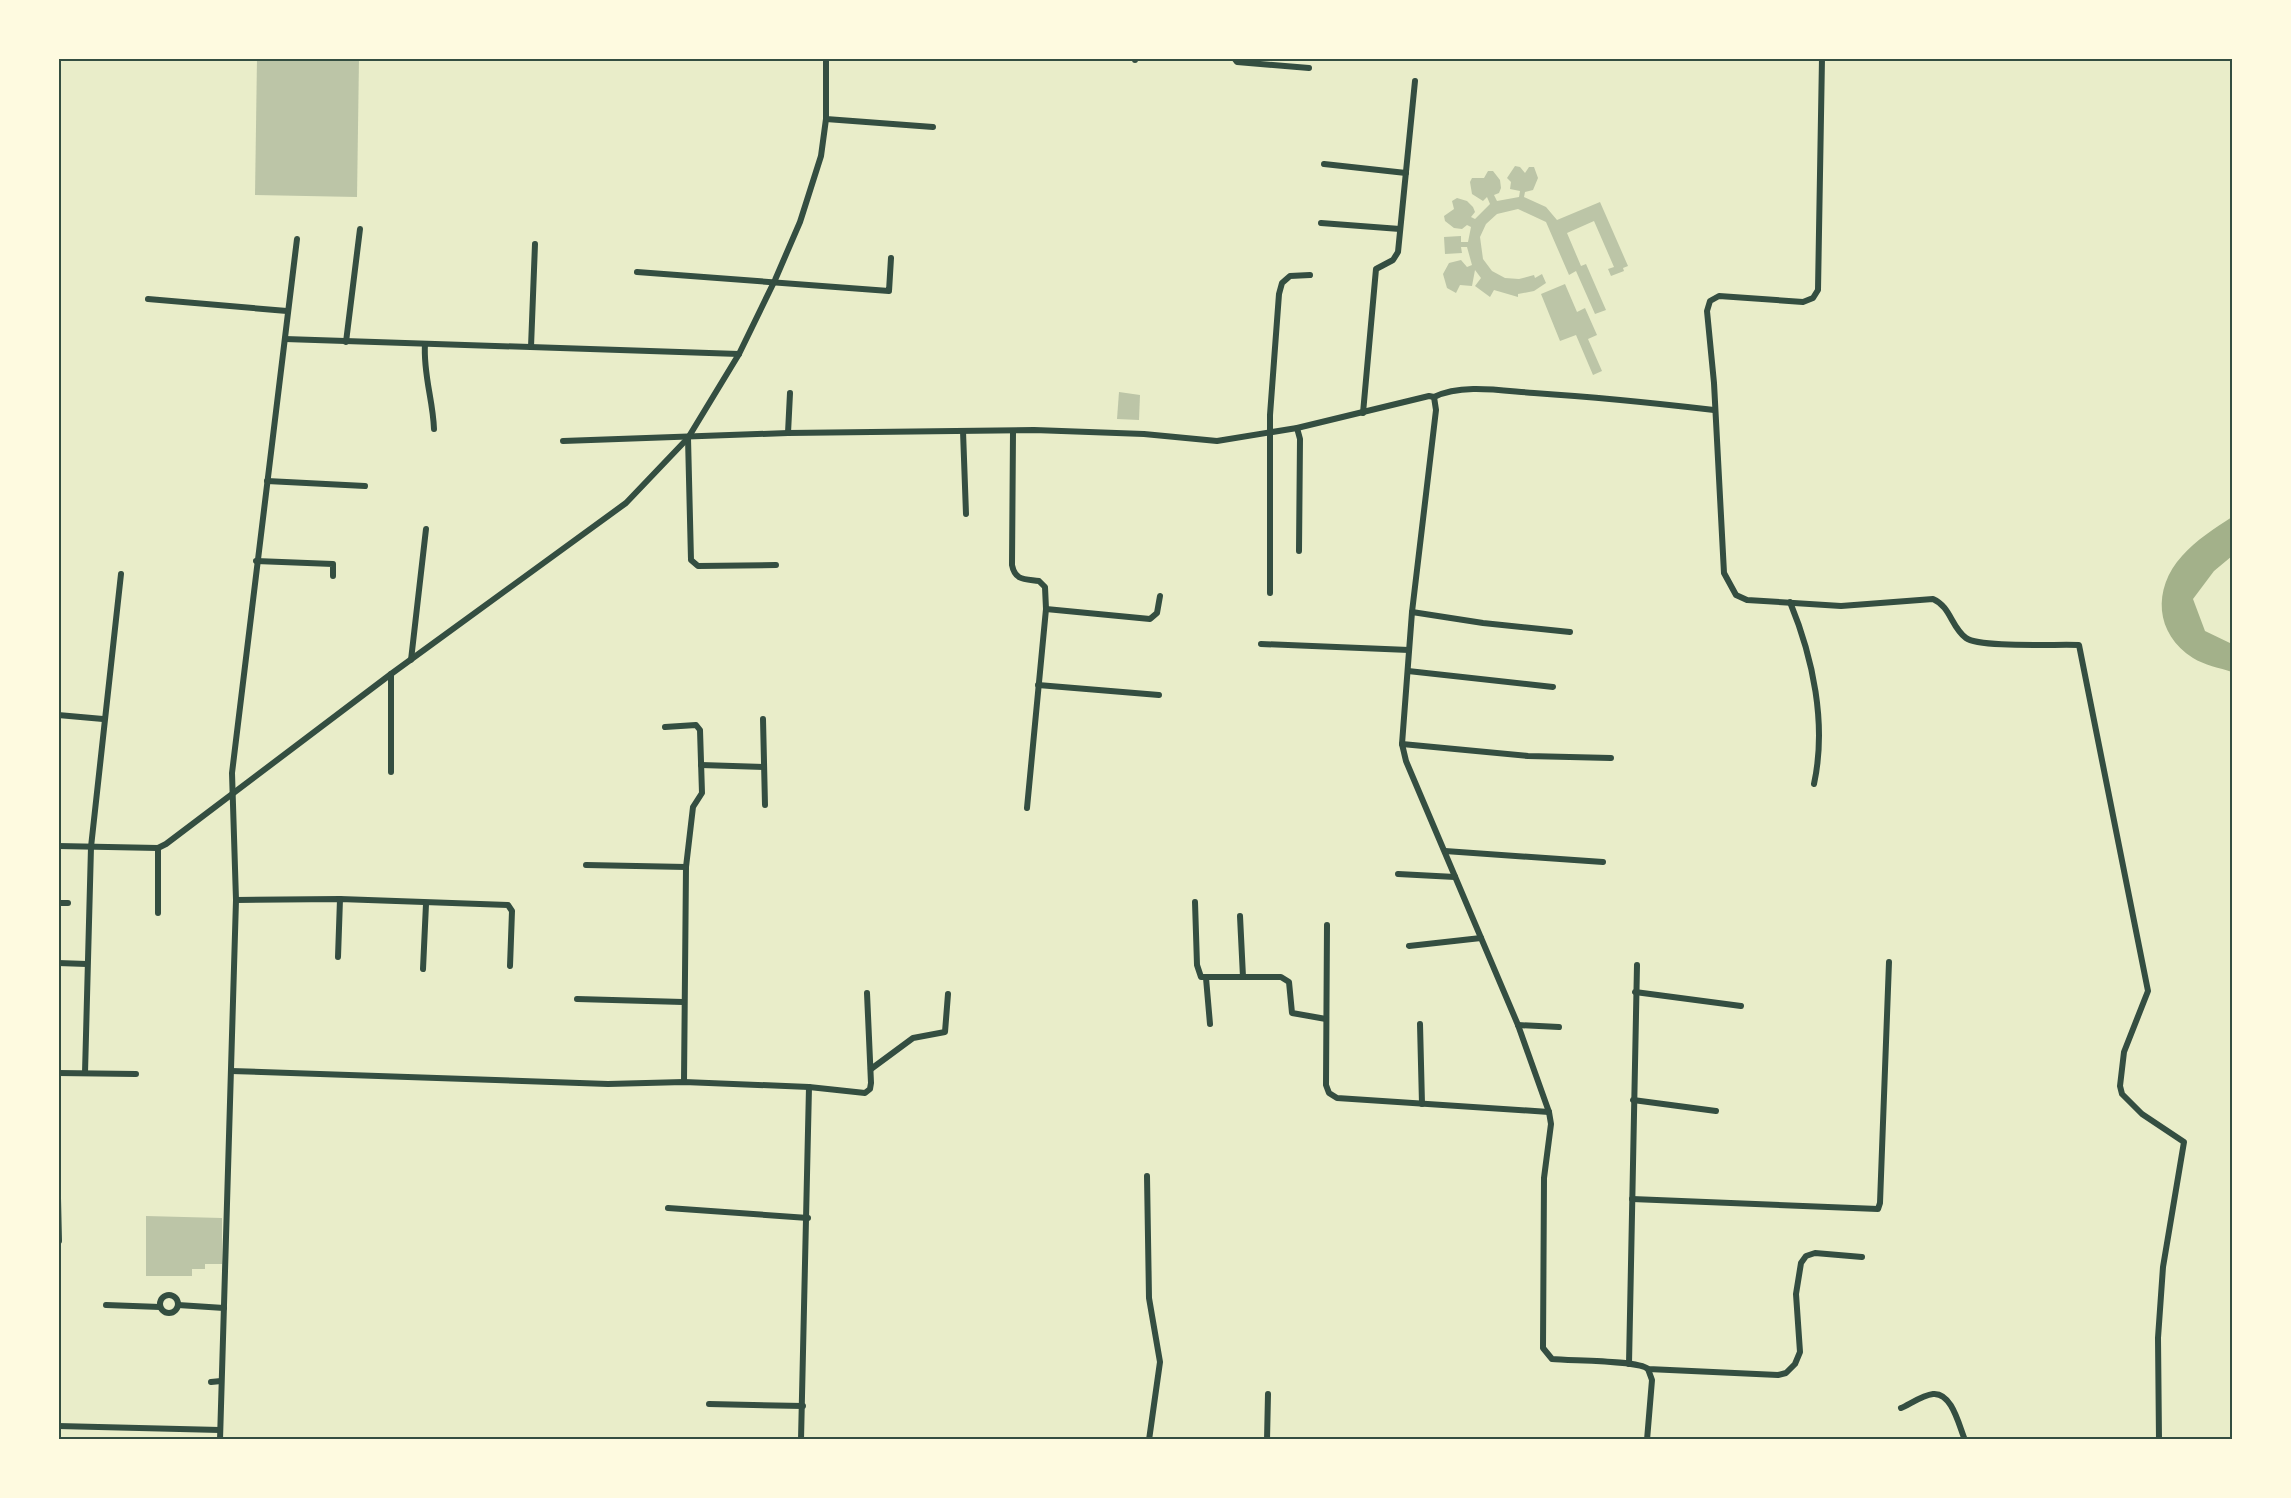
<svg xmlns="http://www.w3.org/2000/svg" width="2291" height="1498" font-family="'Alegreya Sans',sans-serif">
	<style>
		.water { fill: #a3b18a }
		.building { fill: #bcc5a7 }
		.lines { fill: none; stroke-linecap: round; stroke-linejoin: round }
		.minor { stroke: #344e41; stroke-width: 6 }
		.neatline { fill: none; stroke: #344e41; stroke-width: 2 }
	</style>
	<rect width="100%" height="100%" fill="#e9edc9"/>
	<path class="water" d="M2232,517V556L2214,571L2193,599L2205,631L2232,644V672C2220,668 2204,665 2193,658C2155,634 2152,589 2182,556C2196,540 2215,528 2232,517Z"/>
	<g class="building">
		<path d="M257,58H359L357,197L255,195Z"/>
		<path d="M1515,166L1520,167L1525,173L1529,167H1534L1538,178L1533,190L1525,192L1524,197L1546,207L1557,220L1600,202L1628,266L1623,268L1624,271L1611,276L1608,269L1614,267L1594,221L1567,233L1581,266L1586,264L1606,310L1595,314L1576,271L1569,275L1546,222L1518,209L1497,214L1486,224L1480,237L1483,259L1492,271L1505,278L1519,279L1534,275L1535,278L1542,274L1546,283L1534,291L1518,294V297L1494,290L1490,297L1475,286L1481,278L1475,270L1472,286L1460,285L1456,293L1447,288L1443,274L1449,263L1461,260L1467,267L1472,265L1467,247H1461L1462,253L1445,254L1444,237L1461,236V242H1468L1471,227L1467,225L1462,229L1454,228L1445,221L1444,216L1454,209L1452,201L1457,198L1467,201L1473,207L1475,212L1471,217L1475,219L1490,204L1487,197L1483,201L1472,194L1470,182L1472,178H1484L1488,171H1493L1500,180L1501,188L1499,193L1494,195L1497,201L1519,197L1520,191L1510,189L1511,182L1507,178Z"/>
		<path d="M1565,284L1577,312L1585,308L1597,335L1588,339L1602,371L1593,375L1576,335L1560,341L1541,294Z"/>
		<path d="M1119,392L1140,395L1139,420L1117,419Z"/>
		<path d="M146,1216L222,1218V1264H205V1269H192V1276H146Z"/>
	</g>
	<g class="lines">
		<g class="minor">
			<path d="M1234,58L1237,62L1309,68"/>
			<path d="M1822,58L1818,290L1813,298L1803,302L1719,296L1710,301L1707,311L1714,383L1724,573L1736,595L1747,600L1841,606L1933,599C1951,607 1951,627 1966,638C1979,648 2058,644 2079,645L2148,991L2124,1052L2120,1086L2122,1094L2142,1114L2184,1142L2163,1267L2158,1338L2159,1440"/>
			<path d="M1135,60V58"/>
			<path d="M826,119L933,127"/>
			<path d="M1324,164L1406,173"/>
			<path d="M1321,223L1400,229"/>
			<path d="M637,272L889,291L891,258"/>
			<path d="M148,299L287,311"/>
			<path d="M285,339L739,354"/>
			<path d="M346,342L360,229"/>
			<path d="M425,344C423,374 433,400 434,429"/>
			<path d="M531,347L535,244"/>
			<path d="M1434,397L1436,410L1412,612L1402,744L1406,761L1518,1025L1549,1112L1551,1124L1544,1178L1543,1348L1552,1359C1570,1361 1638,1360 1648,1369L1778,1375L1786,1373L1795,1364L1800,1352L1796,1294L1801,1263L1806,1256L1815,1253L1862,1257"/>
			<path d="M1434,397C1462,383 1504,391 1534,393C1595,397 1654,403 1714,410"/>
			<path d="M1363,413L1376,269L1393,260L1398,252L1415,81"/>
			<path d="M1297,428L1300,439L1299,551"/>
			<path d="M963,431L966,514"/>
			<path d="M1013,432L1012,565C1015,581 1025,579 1039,581L1045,587L1046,609L1027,808"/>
			<path d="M788,433L790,393"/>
			<path d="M688,438L691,560L698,566L776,565"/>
			<path d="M563,441L788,433L1034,430L1144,434L1217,441L1297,428L1429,396L1434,397"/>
			<path d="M267,481L365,486"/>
			<path d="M256,561L333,564V576"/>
			<path d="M1270,593V415L1279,294L1282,283L1290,276L1310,275"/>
			<path d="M1790,602C1813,658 1827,724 1814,784"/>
			<path d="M1046,609L1150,619L1157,613L1160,596"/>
			<path d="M1412,612L1483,623L1570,632"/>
			<path d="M1261,644L1409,650"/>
			<path d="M411,660L426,529"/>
			<path d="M1408,671L1553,687"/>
			<path d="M1038,685L1159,695"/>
			<path d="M58,715L103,719"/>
			<path d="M763,719L765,805"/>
			<path d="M665,727L696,725L700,730L702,793L693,807L686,867L684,1082"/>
			<path d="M1402,744L1528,756L1611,758"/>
			<path d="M701,765L764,767"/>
			<path d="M391,772V674"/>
			<path d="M58,846L158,848L166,844L391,674L626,503L688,438L739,354L775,280L800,222L821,156L826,119V58"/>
			<path d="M1445,851L1603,862"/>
			<path d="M586,865L686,867"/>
			<path d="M1398,874L1455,877"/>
			<path d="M236,900L340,899L508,905L512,911L510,966"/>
			<path d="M1195,902L1197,965L1201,977H1281L1289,982L1292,1013L1326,1019"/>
			<path d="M58,903H68"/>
			<path d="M158,913V848"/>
			<path d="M1240,916L1243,977"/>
			<path d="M1327,925L1326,1085L1329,1093L1337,1098L1549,1112"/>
			<path d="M1409,946L1481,938"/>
			<path d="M338,957L340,899"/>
			<path d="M58,963L87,964"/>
			<path d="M423,969L426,904"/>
			<path d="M1206,978L1210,1024"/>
			<path d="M1635,992L1741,1006"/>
			<path d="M577,999L683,1002"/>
			<path d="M1420,1024L1422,1104"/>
			<path d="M1518,1025L1559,1027"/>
			<path d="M871,1069L913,1038L945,1032L948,994"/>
			<path d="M231,1071L608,1084L684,1082L809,1087L865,1093L870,1089L871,1083L867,993"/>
			<path d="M58,1073L136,1074"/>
			<path d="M85,1073L91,847L121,574"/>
			<path d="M1633,1100L1716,1111"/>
			<path d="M1147,1176L1149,1298L1160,1362L1149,1440"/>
			<path d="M58,1198L59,1241"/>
			<path d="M1632,1199L1878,1209L1880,1203L1889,962"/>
			<path d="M668,1208L808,1218"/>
			<circle cx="169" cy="1304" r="9"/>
			<path d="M106,1305L160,1307"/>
			<path d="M178,1305L224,1308"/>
			<path d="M1629,1364L1637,965"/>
			<path d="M211,1382L221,1381"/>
			<path d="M709,1404L803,1406"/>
			<path d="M1901,1408C1910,1404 1923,1395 1933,1394C1952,1392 1959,1426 1965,1440"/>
			<path d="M58,1426L220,1430"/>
			<path d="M220,1440L236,900L232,773L297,239"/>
			<path d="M801,1440L809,1087"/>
			<path d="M1267,1440L1268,1394"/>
			<path d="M1647,1440L1652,1380L1648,1369"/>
		</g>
	</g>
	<rect width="2291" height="1498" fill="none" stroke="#fefae0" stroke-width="120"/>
	<rect x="60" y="60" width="2171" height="1378" class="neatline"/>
</svg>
